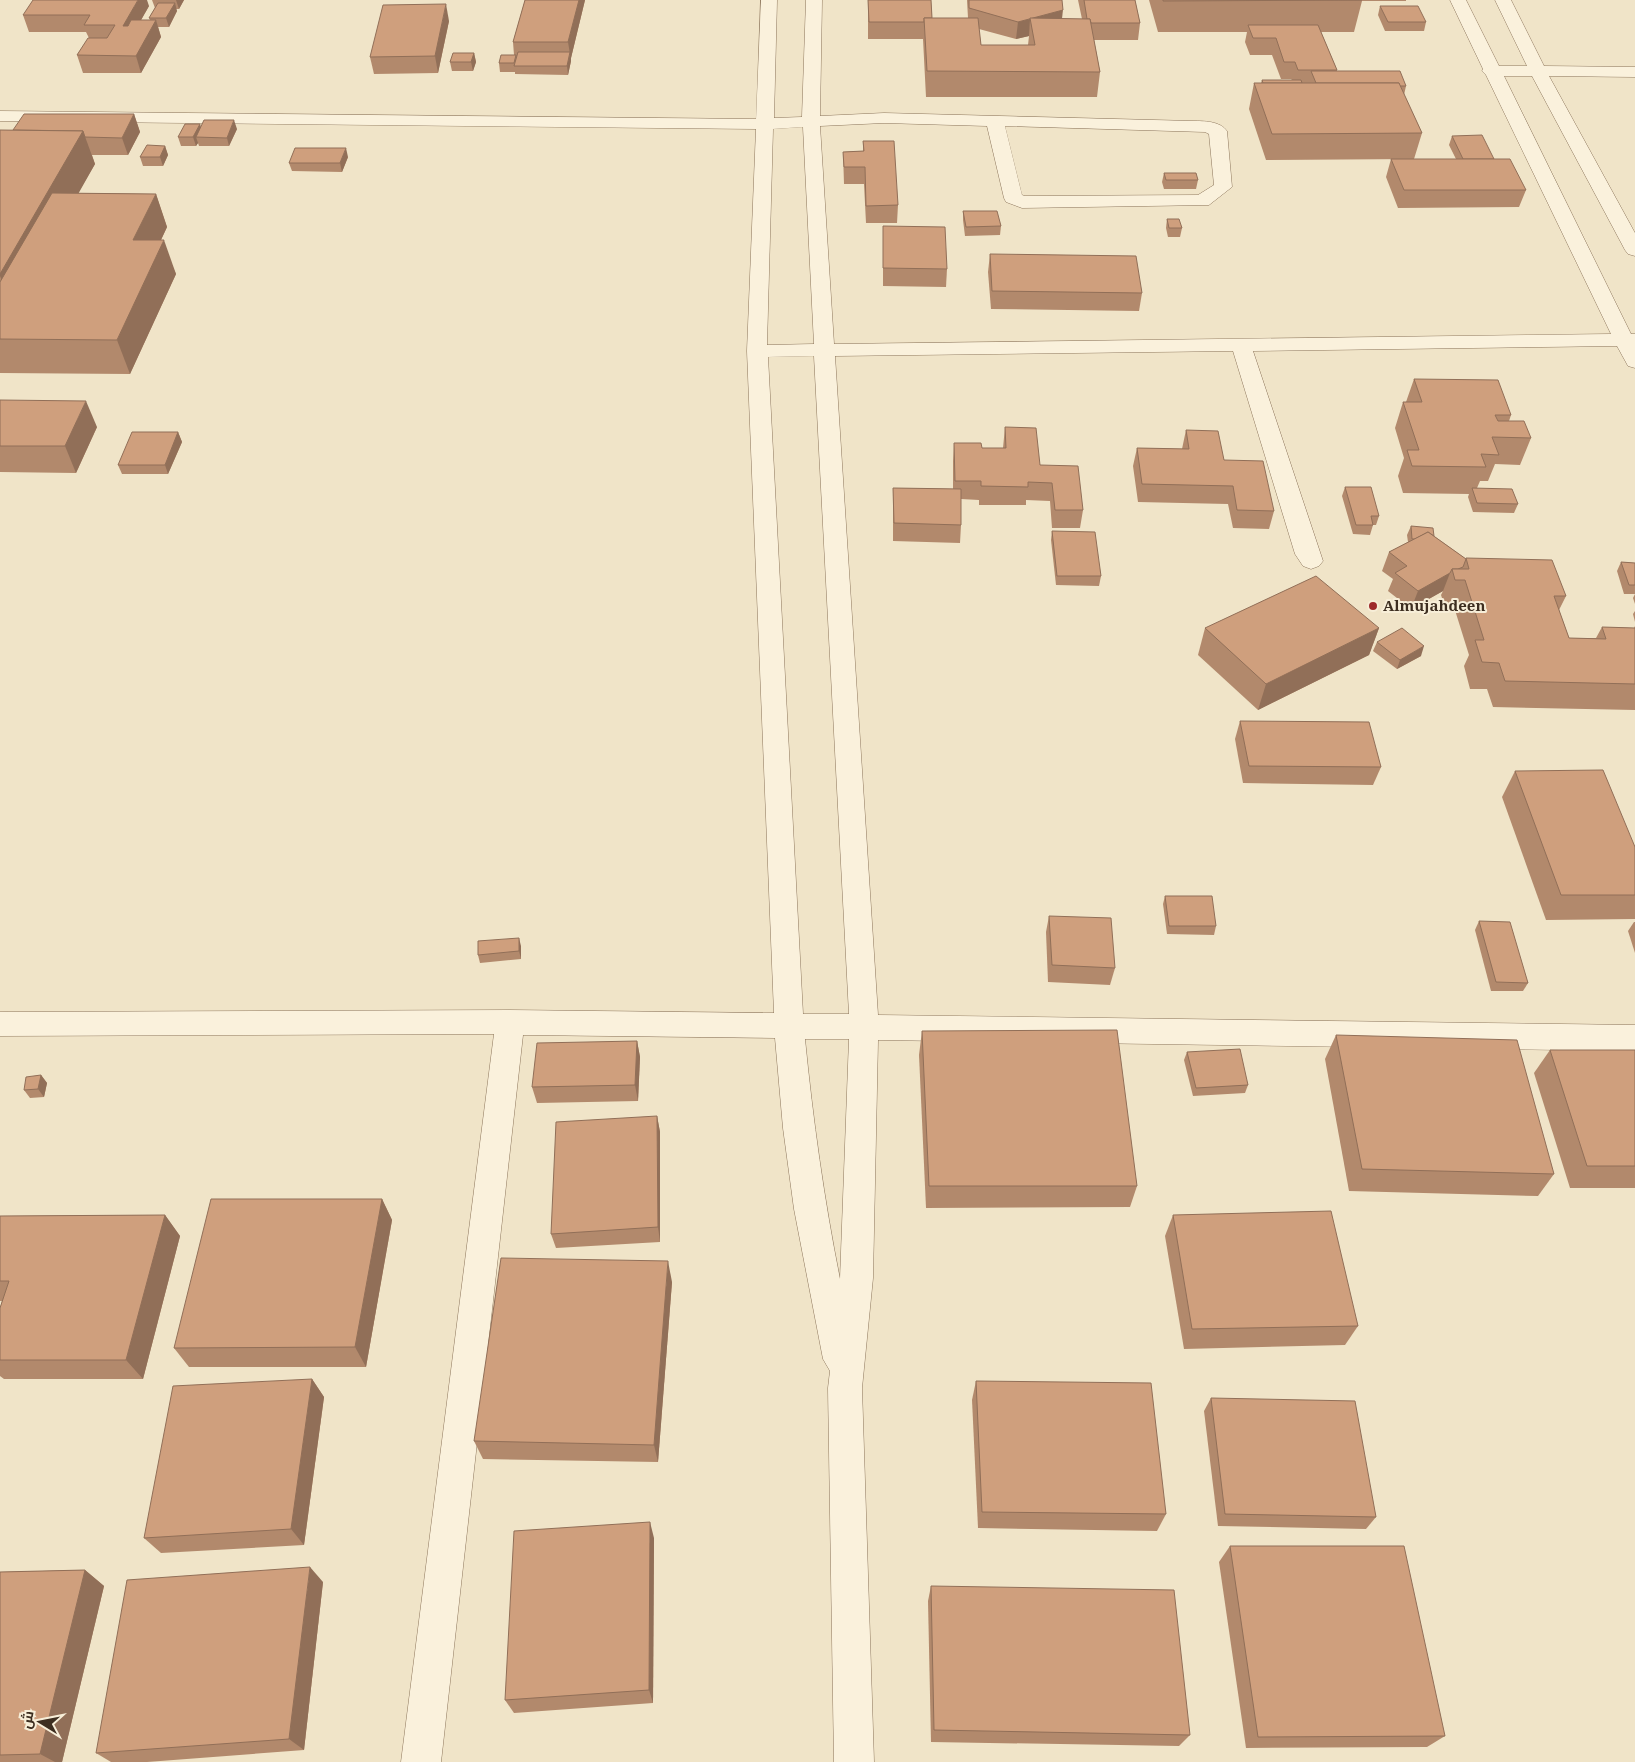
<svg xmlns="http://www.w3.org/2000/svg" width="1635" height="1762" font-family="'Noto Serif',Cairo,serif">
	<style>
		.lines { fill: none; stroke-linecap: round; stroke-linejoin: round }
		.minor-casing { stroke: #8d765c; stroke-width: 1 }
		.minor { fill: #faf1dc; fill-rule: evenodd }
		.wall { fill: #b2896c; fill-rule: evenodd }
		.shaded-wall { fill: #916f58 }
		.building { fill: #cf9f7d; stroke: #916f58 }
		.poi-dot { fill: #9e2a2b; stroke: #f7eed8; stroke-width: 2 }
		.labels { text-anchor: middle; stroke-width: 4; stroke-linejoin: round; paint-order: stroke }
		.poi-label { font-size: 15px; font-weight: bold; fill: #3d2e20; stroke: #f7eed8; text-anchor: start }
	</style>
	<rect width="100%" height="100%" fill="#f0e4c8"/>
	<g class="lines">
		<g class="minor-casing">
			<path id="minor" d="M761,0H777L774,118L802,117L806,0H822L820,116L884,113L1193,121C1204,121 1220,121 1227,131L1232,187L1209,205L1022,208L1006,202L1004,198L987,126L884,123L820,126L834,344L1611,334L1486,75L1482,71L1483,69L1450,0H1466L1499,66H1527L1495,0H1511L1544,66L1635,67V77L1549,76L1635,233V256L1628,254L1625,250L1532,76H1504L1631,334H1635V368L1628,366L1617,346L1253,351L1323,561L1319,566L1311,569L1303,566L1295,554L1233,351L835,356L878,1015L1635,1025V1051L878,1040L873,1278L862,1388L874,1762H834L828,1388L830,1371L823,1359L794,1209L783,1128L775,1038L523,1035L441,1762H401L494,1034L0,1036V1012L510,1010L774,1013L747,351L756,129L0,121V111L756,119ZM1005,126L1205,132L1209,134L1214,185L1198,195L1025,196L1022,195ZM803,127L814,344L767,345L773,129ZM814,356L849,1014H803L768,357ZM805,1039H849L840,1279C824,1199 813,1120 805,1039Z"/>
		</g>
		<use href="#minor" class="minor"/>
	</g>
	<g class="wall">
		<path d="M152,0H184L179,9H176L177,11L169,27H158L161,37L141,73H83L77,55L89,38L86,32H29L23,15L149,6L141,20H150L149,18L155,8Z"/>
		<path d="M525,0H585L571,58V61L568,75L515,74V72H500L499,63L514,55L513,42Z"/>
		<path d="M868,0H931L932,18H968L967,0H1062V19H1082L1078,0H1135L1140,23L1138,40H1094L1100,72L1097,97H926L923,39H868ZM979,29L1016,39L1029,36L1028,45H981Z"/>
		<path d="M1149,0H1406V1H1362L1354,32H1321L1337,70V71L1406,86L1404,95L1422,133L1414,159L1266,160L1249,109L1254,83H1261L1262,80H1292L1291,79H1281L1272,55H1250L1245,42L1247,32H1158Z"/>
		<path d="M1380,6L1426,22L1424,31H1385L1378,15Z"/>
		<path d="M449,21L438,73L374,74L370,57Z"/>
		<path d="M474,53L476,62L473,71H452L450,62Z"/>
		<path d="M134,114L140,132L128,155H92L95,164L78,193L156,194L167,227L161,240L176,274L130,374L0,373V130H13Z"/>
		<path d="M200,124L201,128L237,129L229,146H199L198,143L196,146H181L178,137Z"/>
		<path d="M1452,136L1494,159L1526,190L1519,207L1398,208L1386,177L1391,159H1456L1449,145Z"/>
		<path d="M863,141L898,205L897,223H866L864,184H844L843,152L863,151Z"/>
		<path d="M165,146L168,155L163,166H143L140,157Z"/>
		<path d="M348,157L342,172L292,171L289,163Z"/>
		<path d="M1164,173L1198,180L1196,189H1164L1162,182Z"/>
		<path d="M963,211L1001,226L1000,235L965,236L963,220Z"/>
		<path d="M1167,219L1182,228L1180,237H1168L1166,228Z"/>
		<path d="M883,226L947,269L946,287L883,286Z"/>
		<path d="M990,254L1142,293L1139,311L991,309L988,272Z"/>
		<path d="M1414,379L1511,415L1509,421L1531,438L1520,465L1495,464L1488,481H1480L1477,488L1518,504L1514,513L1473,512L1468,497L1469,494L1403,493L1398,476L1404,458L1395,428L1403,402H1406Z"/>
		<path d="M0,400L97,427L76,473L0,472Z"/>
		<path d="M1005,427L1040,465L1083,510L1080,528H1052L1050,501L1026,500V505H979V500L961,499V525L960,543L893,541V488L953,489V461L954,443L982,448H1003Z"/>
		<path d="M1186,430L1224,460L1274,511L1269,529L1233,528L1228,504L1138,502L1133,466L1137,448L1182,449Z"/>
		<path d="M178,432L182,442L168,474H122L118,465Z"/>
		<path d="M1345,487L1379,516L1376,525H1373L1370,535L1353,534L1342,496Z"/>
		<path d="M1411,526L1434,536L1466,559V558L1566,596L1559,610L1569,638H1596L1602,627L1634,628L1635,626V710L1493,707L1487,689H1470L1464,666L1469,655L1454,607H1445L1441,595L1443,591L1411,609L1388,591L1393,579L1382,571L1389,552L1408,542L1407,535Z"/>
		<path d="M1052,531L1101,576L1099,586L1056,585L1051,540Z"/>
		<path d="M1621,562L1635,563V604L1633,598L1635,594H1624L1617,571Z"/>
		<path d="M1635,611V622L1633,614Z"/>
		<path d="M1205,628H1379L1369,655L1258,710L1198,655Z"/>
		<path d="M1377,642L1421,656L1397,669L1373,651Z"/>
		<path d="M1240,721L1381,767L1373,785L1243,783L1235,739Z"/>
		<path d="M1515,771L1635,847V919L1546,920L1502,797Z"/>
		<path d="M1165,896L1216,926L1214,935L1167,934L1163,904Z"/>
		<path d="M1049,916L1115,968L1110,985L1048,982L1046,932Z"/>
		<path d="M1479,921L1528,983L1523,991H1491L1475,930Z"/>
		<path d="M1634,922H1635V953L1628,931Z"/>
		<path d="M521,946V959L480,963L478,955Z"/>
		<path d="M922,1031L1137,1186L1130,1207L926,1208L919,1055Z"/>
		<path d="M1336,1035L1554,1174L1538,1196L1349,1191L1325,1059Z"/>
		<path d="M637,1041L640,1057L638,1101L537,1103L532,1087Z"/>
		<path d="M1550,1050H1635V1188H1570L1534,1073Z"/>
		<path d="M1187,1052L1248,1085L1245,1093L1193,1096L1184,1060Z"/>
		<path d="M41,1075L47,1083L44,1097L30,1098L24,1090Z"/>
		<path d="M657,1116L660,1132V1242L556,1248L551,1234Z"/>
		<path d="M382,1199L392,1220L366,1367H189L174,1348Z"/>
		<path d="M165,1215L180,1236L143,1379H4L0,1376V1308L2,1301H0V1216Z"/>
		<path d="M1173,1215L1358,1326L1345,1345L1184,1349L1165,1236Z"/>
		<path d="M672,1282L658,1462L483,1459L474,1441Z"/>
		<path d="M312,1379L324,1397L304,1545L161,1553L144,1538Z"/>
		<path d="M976,1381L1166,1514L1157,1531L978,1528L972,1400Z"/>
		<path d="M1211,1398L1376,1517L1366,1529L1218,1526L1204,1411Z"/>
		<path d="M654,1538L653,1703L514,1713L505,1700Z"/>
		<path d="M1230,1546L1445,1736L1427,1747L1246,1748L1219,1562Z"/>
		<path d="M85,1570L104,1586L62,1762H0V1572Z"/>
		<path d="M323,1582L304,1750L147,1762H111L96,1753Z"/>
		<path d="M931,1586L1190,1735L1179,1746L931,1742L928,1601Z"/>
	</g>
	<g class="shaded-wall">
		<path d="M138,0H147L149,6L128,43L123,26Z"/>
		<path d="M176,0H184L179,9Z"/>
		<path d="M579,0H585L571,58V61L568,75L567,66L570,54L568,42Z"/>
		<path d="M175,3L177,11L169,27L166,18Z"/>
		<path d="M446,4L449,21L438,73L435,56Z"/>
		<path d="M1063,10L1061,27L1030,19Z"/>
		<path d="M1030,19L1029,36L1016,39L1018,22Z"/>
		<path d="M156,20L161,37L141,73L136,56Z"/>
		<path d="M474,53L476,62L473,71L471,62Z"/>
		<path d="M134,114L140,132L128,155L122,138Z"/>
		<path d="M234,120L237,129L229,146L227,138Z"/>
		<path d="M200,124L202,133L196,137L198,143L196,146L193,137Z"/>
		<path d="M83,131L95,164L14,308L0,276V274Z"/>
		<path d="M165,146L168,155L163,166L160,157Z"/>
		<path d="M346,148L348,157L342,172L340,163Z"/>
		<path d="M156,194L167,227L145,274L133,240Z"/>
		<path d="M164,240L176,274L130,374L117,340Z"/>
		<path d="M86,401L97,427L76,473L65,446Z"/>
		<path d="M178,432L182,442L168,474L165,465Z"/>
		<path d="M1450,573L1443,591L1411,609L1418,591Z"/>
		<path d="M1379,628L1369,655L1258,710L1266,684Z"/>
		<path d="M1424,646L1421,656L1397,669L1400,660Z"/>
		<path d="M519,938L521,946V959L519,951Z"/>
		<path d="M637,1041L640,1057L638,1101L635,1085Z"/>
		<path d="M41,1075L47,1083L44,1097L38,1089Z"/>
		<path d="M657,1116L660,1132V1242L658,1227Z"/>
		<path d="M382,1199L392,1220L366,1367L355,1347Z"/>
		<path d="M165,1215L180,1236L143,1379L126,1360Z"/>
		<path d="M668,1261L672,1282L658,1462L654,1445Z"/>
		<path d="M312,1379L324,1397L304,1545L291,1529Z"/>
		<path d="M650,1522L654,1538L653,1703L649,1690Z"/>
		<path d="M310,1567L323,1582L304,1750L289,1739Z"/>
		<path d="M85,1570L104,1586L62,1762H55L40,1754Z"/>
	</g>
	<g class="building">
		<path d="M33,0H138L123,26H128L131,20H156L136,56L77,55L88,38H107L115,25H84L90,15H23Z"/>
		<path d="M525,0H579L568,42H513Z"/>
		<path d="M868,0H931L932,18H924V22H869Z"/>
		<path d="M969,0H1062L1063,10L1018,22L969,8Z"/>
		<path d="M1084,0H1135L1140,23H1091L1090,19H1087Z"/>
		<path d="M1163,0H1362L1163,1Z"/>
		<path d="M158,3H175L166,18H149Z"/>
		<path d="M446,4L435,56L370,57L383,5Z"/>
		<path d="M1380,6H1418L1426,22H1388Z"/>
		<path d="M924,18H978L981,45H1035L1030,18L1090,19L1100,72L927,71Z"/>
		<path d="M1248,25H1318L1337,70H1298L1295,62H1284L1276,38H1253Z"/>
		<path d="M518,52H570L567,66H514Z"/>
		<path d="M453,53H474L471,62H450Z"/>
		<path d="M501,55H516L514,63H499Z"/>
		<path d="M1311,71H1400L1406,86H1400L1399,83H1316Z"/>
		<path d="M1262,80H1301L1302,83H1263Z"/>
		<path d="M1254,83H1399L1422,133L1272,134Z"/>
		<path d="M24,114H134L122,138L85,137L83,131L13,130Z"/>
		<path d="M204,120H234L227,138L196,137Z"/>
		<path d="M185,124H200L193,137H178Z"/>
		<path d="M0,130L83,131L0,274Z"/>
		<path d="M1482,135L1494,159H1463L1452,136Z"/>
		<path d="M863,141H894L898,205L866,206L865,167H844L843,152L864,151Z"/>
		<path d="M147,145L165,146L160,157H140Z"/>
		<path d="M295,148H346L340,163H289Z"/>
		<path d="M1391,159H1510L1526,190H1404Z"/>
		<path d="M1164,173H1196L1198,180H1166Z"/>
		<path d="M52,193L156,194L133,240H164L117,340L0,339V282Z"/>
		<path d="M963,211H997L1001,226L966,227Z"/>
		<path d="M1167,219H1179L1182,228H1169Z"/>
		<path d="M883,226L945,227L947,269L883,268Z"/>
		<path d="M990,254L1136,256L1142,293L992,291Z"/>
		<path d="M1414,379L1498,380L1511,415H1495L1498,421H1524L1531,438L1492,437L1499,455L1481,454L1486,467L1412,466L1407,450H1419L1403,402H1422Z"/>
		<path d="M0,400L86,401L65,446H0Z"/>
		<path d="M1005,427L1036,428L1040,465L1078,466L1083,510H1055L1052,483L1028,482V487L981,486V481H955L954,443H981L982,448H1006Z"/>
		<path d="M1186,430L1218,431L1224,460L1263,461L1274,511L1237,510L1233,486L1142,484L1137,448L1189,449Z"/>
		<path d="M132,432H178L165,465H118Z"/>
		<path d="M1345,487H1371L1379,516H1371L1373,525H1356Z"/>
		<path d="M893,488L961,489V525L894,523Z"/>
		<path d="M1472,488L1512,489L1518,504L1477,503Z"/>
		<path d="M1411,526L1433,528L1434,536L1428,532L1415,539H1412Z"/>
		<path d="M1052,531L1095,532L1101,576H1057Z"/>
		<path d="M1428,532L1466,559L1463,567L1458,569H1452L1450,573L1418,591L1395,573L1407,566L1389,552Z"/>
		<path d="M1466,558L1552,560L1566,596H1554L1569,638L1606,639L1602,627L1635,628V684L1505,681L1499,663L1482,662L1475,640H1484L1465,580H1455L1452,569H1469Z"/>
		<path d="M1621,562L1635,563V585H1629Z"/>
		<path d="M1316,576L1379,628L1266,684L1205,628Z"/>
		<path d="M1402,628L1424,646L1400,660L1377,642Z"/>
		<path d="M1240,721L1369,722L1381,767L1249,766Z"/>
		<path d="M1603,770L1635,847V895H1561L1515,771Z"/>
		<path d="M1165,896H1212L1216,926H1169Z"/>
		<path d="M1049,916L1111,918L1115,968L1052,965Z"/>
		<path d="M1479,921L1510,922L1528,983L1496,982Z"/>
		<path d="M519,938V951L478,955V941Z"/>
		<path d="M1117,1030L1137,1186H929L922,1031Z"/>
		<path d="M1336,1035L1517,1040L1554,1174L1362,1169Z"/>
		<path d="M637,1041L635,1085L532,1087L537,1043Z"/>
		<path d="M1240,1049L1248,1085L1196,1088L1187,1052Z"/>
		<path d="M1550,1050H1635V1166H1587Z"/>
		<path d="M41,1075L38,1089L24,1090L26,1077Z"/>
		<path d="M657,1116L658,1227L551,1234L556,1122Z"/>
		<path d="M211,1199H382L355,1347L174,1348Z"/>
		<path d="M1331,1211L1358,1326L1192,1329L1173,1215Z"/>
		<path d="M165,1215L126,1360H0V1308L9,1281H0V1216Z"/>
		<path d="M501,1258L668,1261L654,1445L474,1441Z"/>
		<path d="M312,1379L291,1529L144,1538L173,1386Z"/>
		<path d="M976,1381L1151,1383L1166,1514L982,1512Z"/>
		<path d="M1211,1398L1355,1401L1376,1517L1225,1514Z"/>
		<path d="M650,1522L649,1690L505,1700L514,1531Z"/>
		<path d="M1230,1546H1404L1445,1736L1258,1737Z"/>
		<path d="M310,1567L289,1739L96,1753L127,1580Z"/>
		<path d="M85,1570L40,1754L0,1755V1572Z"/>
		<path d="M931,1586L1174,1590L1190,1735L934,1730Z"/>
	</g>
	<circle class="poi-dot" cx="1373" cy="606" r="5"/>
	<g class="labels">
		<g class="poi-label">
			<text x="1383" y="611">Almujahdeen</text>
		</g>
	</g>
	<g transform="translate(40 1722) rotate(280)" stroke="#f7eed8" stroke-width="4" paint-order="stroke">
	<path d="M0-4L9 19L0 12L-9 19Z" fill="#3d2e20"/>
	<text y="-8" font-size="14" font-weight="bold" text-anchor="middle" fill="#3d2e20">ش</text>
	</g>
</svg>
